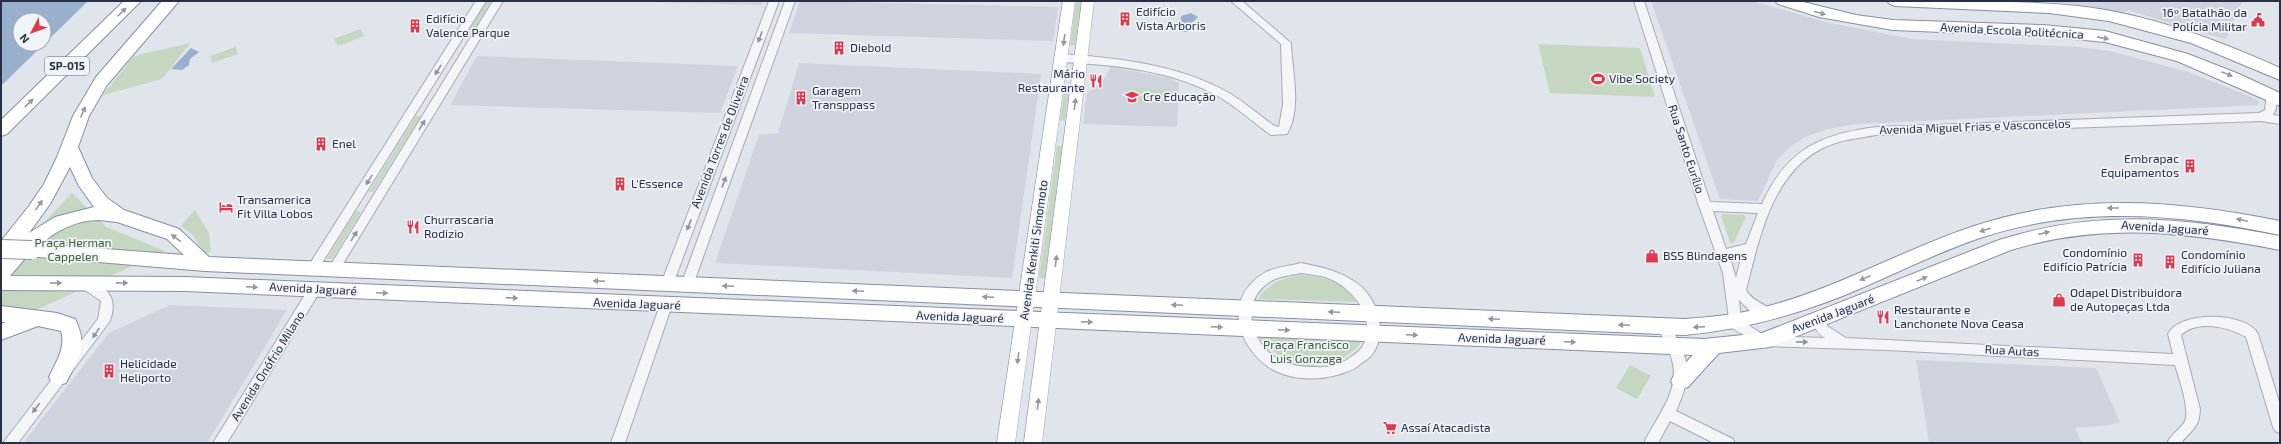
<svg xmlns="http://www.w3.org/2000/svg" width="2281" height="444" font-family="'Exo 2',sans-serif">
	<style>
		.built { fill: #ced3dd }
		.green { fill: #c5d6c1 }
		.water { fill: #98b0ce }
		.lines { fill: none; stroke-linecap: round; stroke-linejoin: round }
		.minor-casing { stroke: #a5aab6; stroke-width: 2 }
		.major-casing { stroke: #9ea8b8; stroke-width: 1 }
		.highway-casing { stroke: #8690a3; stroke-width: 2 }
		.minor { fill: #f4f5f8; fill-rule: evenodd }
		.major { fill: #fff; fill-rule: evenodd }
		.highway { fill: #fff; fill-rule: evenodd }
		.highway-bridge-casing { stroke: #8690a3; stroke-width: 20; stroke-linecap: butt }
		.highway-bridge { stroke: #fff; stroke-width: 18 }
		.oneway { fill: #9398a2 }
		.oneway2 { fill: #8e929e }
		.labels { text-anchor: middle; stroke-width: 3.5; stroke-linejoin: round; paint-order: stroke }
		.shield { fill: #f0f3f8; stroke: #636a7a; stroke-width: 1 }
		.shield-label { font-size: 11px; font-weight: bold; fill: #273044 }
		.poi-label { font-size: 12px; fill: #273044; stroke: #f0f3f8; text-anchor: start }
		.street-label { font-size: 12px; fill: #273044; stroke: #f0f3f8 }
		.park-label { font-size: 12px; fill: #3a6133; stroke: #f0f3f8 }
	</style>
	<rect width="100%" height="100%" fill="#e0e4eb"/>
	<g class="built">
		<path d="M616,1H763L761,5Z"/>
		<path d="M800,1L845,2L1058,7L1053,41L789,33Z"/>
		<path d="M1651,1H1751L1830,23L1912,39L2078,47L2110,51L2188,72L2252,97L2259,102L2257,105L1858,124L1827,129L1805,137L1790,147L1777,160L1758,201L1720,199Z"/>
		<path d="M2027,1H2242L2226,39L2190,30L2129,10L2122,13L2075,4Z"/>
		<path d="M477,56L738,66L720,113L450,105Z"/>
		<path d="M799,63L1041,74L1012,278L715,263L759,135L778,133Z"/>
		<path d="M1111,67L1170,78L1179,83L1177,127L1083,124L1087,93L1101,84Z"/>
		<path d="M170,305L287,310L207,443H23L109,333Z"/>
		<path d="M1916,360L2096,368L2120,422L2110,425L2075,428L2082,443H1929Z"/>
	</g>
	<g class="green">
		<path d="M487,1H491L469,38H464Z"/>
		<path d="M1076,1H1081L1075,45H1070Z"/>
		<path d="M360,29L364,36L338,46L334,39Z"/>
		<path d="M190,43L162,79L103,95L134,56Z"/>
		<path d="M1538,44L1640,48L1655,97L1550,93Z"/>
		<path d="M236,47L238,54L212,63L210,56Z"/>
		<path d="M1065,84H1070L1065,121L1060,120Z"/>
		<path d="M1134,88L1171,90L1170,104L1133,102Z"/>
		<path d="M416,116H421L373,192H369Z"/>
		<path d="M1057,146H1062L1045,278H1039Z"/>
		<path d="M72,193L106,227L165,251L1,326V267Z"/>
		<path d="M195,210L209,233L211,252L204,253L193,235L181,226Z"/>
		<path d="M356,211L361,212L332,259H327Z"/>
		<path d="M1723,214L1743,215L1746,217L1733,244L1730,242L1721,216Z"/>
		<path d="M1302,275C1322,276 1345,283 1356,302L1258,299C1267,284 1284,277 1302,275Z"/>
		<path d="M1260,337L1360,341L1361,343C1330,377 1288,370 1259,338Z"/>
		<path d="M1630,365L1651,376L1637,399L1616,388Z"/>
	</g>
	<g class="water">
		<path d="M1,1H88L44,44V20H20V44H44L1,86Z"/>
		<path d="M1191,13L1198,17L1189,26V32H1180L1181,16Z"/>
		<path d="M191,48L199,52L190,59L189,65L182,70L171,69Z"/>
	</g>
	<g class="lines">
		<g class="minor-casing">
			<g id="minor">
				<path d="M476,1H486L317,271H309L307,268L309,265Z"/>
				<path d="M493,1H503L338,272H330L328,269L330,266Z"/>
				<path d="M769,1H779L673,284L671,287H663L661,284Z"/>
				<path d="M785,1H795L693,285L691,288H683L681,285Z"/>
				<path d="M1231,1H1242L1291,43C1292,71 1302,109 1287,134L1271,135C1254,123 1239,109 1221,98C1173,70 1116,65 1061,62L1056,58L1061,54C1118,58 1178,64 1229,93C1244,102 1258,114 1273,125L1279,127L1283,104L1281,44Z"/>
				<path d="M1634,1H1644L1710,202L1762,204C1786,150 1820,134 1877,127L2259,113L2265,110L2267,92H2275C2278,98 2277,110 2273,115L2280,116V124L2261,121L1877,135C1858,138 1838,140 1821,149C1771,175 1759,240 1746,290C1754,304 1771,305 1775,314L1774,318L1769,319L1751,312L1739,300L1741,320L1765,336L1825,338C1816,332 1811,325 1816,314L1821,313L1826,314L1827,326L1846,338L2173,354L2168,334C2180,310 2247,312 2258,334L2280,405V433L2275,431L2273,427L2246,337C2229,327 2197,319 2181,335L2200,409C2199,429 2192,429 2181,443H2167C2172,433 2182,428 2185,421C2190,408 2179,379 2175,365L1887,350L1763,346L1730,327L1723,273L1699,206ZM1713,211L1758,213L1746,244L1726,249ZM1742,254L1736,278L1730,258Z"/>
				<path d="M1301,263C1320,267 1336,270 1352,280C1377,294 1390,332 1371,356C1368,359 1363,362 1359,365C1353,371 1345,372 1337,375C1315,381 1287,380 1267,366C1234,341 1225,295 1266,272C1276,267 1290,266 1301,263ZM1301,273C1309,274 1317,275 1325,277C1352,286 1379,319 1362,347C1359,352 1352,356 1348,359C1340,365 1326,368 1316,367C1303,367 1291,366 1278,359C1248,342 1239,296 1275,279C1282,276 1293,275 1301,273Z"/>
				<path d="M83,278C106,286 119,296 110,321L18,443H3L98,319L101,301L79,286L77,283L79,280Z"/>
				<path d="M315,284L319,285L321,289L319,293L227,443H213L311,285Z"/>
				<path d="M666,300L670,301L672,305L625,443H611L660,305L662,301Z"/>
				<path d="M1663,321L1668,322C1689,358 1694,372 1676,411L1733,439L1735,443H1714L1670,421L1658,443H1644C1656,417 1681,391 1672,360C1669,348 1662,337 1657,326L1658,322Z"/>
			</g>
		</g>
		<g class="major-casing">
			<g id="major">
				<path d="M1063,1H1075L1015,443H997Z"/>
				<path d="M1082,1H1094L1042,443H1024Z"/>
			</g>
		</g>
		<g class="highway-casing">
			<g id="highway">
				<path d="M124,1H141L7,134L1,136V120Z"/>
				<path d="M162,1H179L107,85L89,116L78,147L92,178L107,198L124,210L179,229L209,257L1684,319C1710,317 1735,315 1761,308C1834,290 1900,251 1971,227C2074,192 2176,200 2280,221V235C2181,214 2081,205 1983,237C1934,253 1888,278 1840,297C1789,317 1739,330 1684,335L205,271L27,256L10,276L185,277L1704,339L1762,333L1999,240C2097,209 2180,217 2280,236V250C2187,232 2102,222 2011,250L1770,347L1719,353L1688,387L1681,389L1674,387L1671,381L1674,375L1693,355L185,291L1,290V241L29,206L44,184L57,157L73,116L96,77ZM70,167L79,186L94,207L55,217L29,233L50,204ZM99,220L117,222L167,239L184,255L41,244C57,230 77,220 99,220Z"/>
				<path d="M1775,1H1799L1856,15L1893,20L2043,25L2105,31L2188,54L2239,74L2280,93V106L2177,61L2105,42L2043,36L1893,30L1819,17L1778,4Z"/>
				<path d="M1887,1C1951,1 2015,0 2078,6C2148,14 2216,39 2280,68V80L2191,43L2109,21L2049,13L1895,6L1890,4Z"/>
				<path d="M1,306L57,313L75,319C89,346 78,359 66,383L59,385L52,383L49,377C56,362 66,348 61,331L38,326L1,340V324L6,322H1Z"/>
			</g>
		</g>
		<use href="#minor" class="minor"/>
		<use href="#major" class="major"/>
		<use href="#highway" class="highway"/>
		<g class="highway-bridge-casing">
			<path id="highway-bridge" d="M1,249L32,250"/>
		</g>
		<use href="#highway-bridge" class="highway-bridge"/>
	</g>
	<defs><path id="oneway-solid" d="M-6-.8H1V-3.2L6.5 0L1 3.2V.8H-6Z"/></defs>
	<g class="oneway">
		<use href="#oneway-solid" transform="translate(122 12) rotate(-45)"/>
		<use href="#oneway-solid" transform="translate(1820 13) rotate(15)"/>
		<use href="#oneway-solid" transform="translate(2103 38) rotate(11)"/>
		<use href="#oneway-solid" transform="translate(1064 40) rotate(98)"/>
		<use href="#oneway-solid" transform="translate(2227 74) rotate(22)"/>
		<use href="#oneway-solid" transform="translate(29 103) rotate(-44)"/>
		<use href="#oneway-solid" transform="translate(1075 104) rotate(-83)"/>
		<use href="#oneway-solid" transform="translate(83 112) rotate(-66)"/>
		<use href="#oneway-solid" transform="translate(39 205) rotate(-55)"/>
		<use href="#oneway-solid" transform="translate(2113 208) rotate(180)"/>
		<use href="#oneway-solid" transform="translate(2242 220) rotate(-168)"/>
		<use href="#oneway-solid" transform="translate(1985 230) rotate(162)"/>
		<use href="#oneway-solid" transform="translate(2044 233) rotate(-14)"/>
		<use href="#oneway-solid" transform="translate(176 238) rotate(-143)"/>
		<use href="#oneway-solid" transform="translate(1056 261) rotate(-83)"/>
		<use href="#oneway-solid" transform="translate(1865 278) rotate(158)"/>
		<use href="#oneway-solid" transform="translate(1922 279) rotate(-22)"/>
		<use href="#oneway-solid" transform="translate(599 281) rotate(-178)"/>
		<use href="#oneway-solid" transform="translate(56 283) rotate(-1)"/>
		<use href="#oneway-solid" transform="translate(122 283) rotate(1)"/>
		<use href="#oneway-solid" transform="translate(728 286) rotate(-178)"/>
		<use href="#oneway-solid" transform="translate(252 287) rotate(2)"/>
		<use href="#oneway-solid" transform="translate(858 291) rotate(-178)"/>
		<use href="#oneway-solid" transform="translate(382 293) rotate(3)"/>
		<use href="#oneway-solid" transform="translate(988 297) rotate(-178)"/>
		<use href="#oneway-solid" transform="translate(512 298) rotate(3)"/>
		<use href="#oneway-solid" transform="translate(1177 305) rotate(-178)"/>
		<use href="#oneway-solid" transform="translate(1334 312) rotate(-177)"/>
		<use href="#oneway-solid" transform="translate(1494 319) rotate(-177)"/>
		<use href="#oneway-solid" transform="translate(1087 322) rotate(3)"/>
		<use href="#oneway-solid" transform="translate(1624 325) rotate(-177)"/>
		<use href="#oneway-solid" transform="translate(1217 327) rotate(2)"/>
		<use href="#oneway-solid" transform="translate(1699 327) rotate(178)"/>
		<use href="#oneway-solid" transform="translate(1284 330) rotate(2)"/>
		<use href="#oneway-solid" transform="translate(1412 335) rotate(2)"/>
		<use href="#oneway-solid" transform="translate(1570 342) rotate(2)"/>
		<use href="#oneway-solid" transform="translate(1018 358) rotate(98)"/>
		<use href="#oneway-solid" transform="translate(1038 404) rotate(-83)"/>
	</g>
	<g class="oneway2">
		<use href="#oneway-solid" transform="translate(760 37) rotate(111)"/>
		<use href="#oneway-solid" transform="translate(438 70) rotate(122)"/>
		<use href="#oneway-solid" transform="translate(422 125) rotate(-59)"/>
		<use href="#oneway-solid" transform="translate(369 180) rotate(122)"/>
		<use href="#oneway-solid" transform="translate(724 182) rotate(-70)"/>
		<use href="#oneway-solid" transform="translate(689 225) rotate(111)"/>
		<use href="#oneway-solid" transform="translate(354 236) rotate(-58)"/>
		<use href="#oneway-solid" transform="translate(96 333) rotate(124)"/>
		<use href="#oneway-solid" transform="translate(1802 342) rotate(1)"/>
		<use href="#oneway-solid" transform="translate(36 408) rotate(127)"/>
	</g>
	<defs>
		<g id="building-bare" transform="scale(1.08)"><path d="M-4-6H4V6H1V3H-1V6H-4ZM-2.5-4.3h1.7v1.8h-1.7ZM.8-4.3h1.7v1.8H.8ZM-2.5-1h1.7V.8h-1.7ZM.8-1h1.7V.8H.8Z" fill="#dc394b" stroke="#f0f3f8" stroke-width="2.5" paint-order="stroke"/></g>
		<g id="civic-bare" transform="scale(1.08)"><path d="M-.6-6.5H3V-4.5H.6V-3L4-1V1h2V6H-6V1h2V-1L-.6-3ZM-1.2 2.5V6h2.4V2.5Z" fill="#dc394b" stroke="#f0f3f8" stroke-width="2.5" paint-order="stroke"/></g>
		<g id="stadium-bare" transform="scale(1.08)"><path d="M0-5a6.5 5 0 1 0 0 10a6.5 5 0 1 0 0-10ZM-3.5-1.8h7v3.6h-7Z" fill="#dc394b" stroke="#f0f3f8" stroke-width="2.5" paint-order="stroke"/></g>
		<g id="restaurant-bare" transform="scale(1.08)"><path d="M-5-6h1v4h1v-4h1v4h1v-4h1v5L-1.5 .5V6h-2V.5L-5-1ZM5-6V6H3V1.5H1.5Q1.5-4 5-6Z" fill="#dc394b" stroke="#f0f3f8" stroke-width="2.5" paint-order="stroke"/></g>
		<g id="school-bare" transform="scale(1.08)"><path d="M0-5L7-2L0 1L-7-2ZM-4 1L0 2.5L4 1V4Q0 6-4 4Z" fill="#dc394b" stroke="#f0f3f8" stroke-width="2.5" paint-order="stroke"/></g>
		<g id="hotel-bare" transform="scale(1.08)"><path d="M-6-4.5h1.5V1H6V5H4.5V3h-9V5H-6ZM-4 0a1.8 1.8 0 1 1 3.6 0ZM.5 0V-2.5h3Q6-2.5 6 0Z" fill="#dc394b" stroke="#f0f3f8" stroke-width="2.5" paint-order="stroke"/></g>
		<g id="shop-bare" transform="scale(1.08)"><path d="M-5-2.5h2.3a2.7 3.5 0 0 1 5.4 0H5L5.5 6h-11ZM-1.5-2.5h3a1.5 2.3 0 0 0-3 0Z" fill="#dc394b" stroke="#f0f3f8" stroke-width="2.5" paint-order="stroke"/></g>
		<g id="supermarket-bare" transform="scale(1.08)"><path d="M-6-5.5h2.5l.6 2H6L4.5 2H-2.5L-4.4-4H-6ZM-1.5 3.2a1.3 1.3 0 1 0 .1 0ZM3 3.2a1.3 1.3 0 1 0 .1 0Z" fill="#dc394b" stroke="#f0f3f8" stroke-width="2.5" paint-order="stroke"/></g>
	</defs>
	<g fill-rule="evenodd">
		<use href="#building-bare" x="1125" y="19"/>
		<use href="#civic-bare" x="2258" y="20"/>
		<use href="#building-bare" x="415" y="26"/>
		<use href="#building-bare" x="839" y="48"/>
		<use href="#stadium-bare" x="1598" y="79"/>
		<use href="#restaurant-bare" x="1096" y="81"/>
		<use href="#school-bare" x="1132" y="97"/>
		<use href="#building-bare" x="801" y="98"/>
		<use href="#building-bare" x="321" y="144"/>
		<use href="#building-bare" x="2190" y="166"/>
		<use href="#building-bare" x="620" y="184"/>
		<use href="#hotel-bare" x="226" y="207"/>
		<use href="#restaurant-bare" x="413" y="227"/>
		<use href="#shop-bare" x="1652" y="256"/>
		<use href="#building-bare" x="2138" y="260"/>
		<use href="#building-bare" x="2170" y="262"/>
		<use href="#shop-bare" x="2059" y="300"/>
		<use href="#restaurant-bare" x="1883" y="317"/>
		<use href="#building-bare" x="109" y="371"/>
		<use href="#supermarket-bare" x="1390" y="428"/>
	</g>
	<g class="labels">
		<rect class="shield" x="45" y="57" width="44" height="18" rx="3"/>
		<g class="shield-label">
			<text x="67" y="70">SP-015</text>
		</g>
		<g class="poi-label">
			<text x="1136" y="16">Edifício<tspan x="1136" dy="14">Vista Arboris</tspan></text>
			<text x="2247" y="17" text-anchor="end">16º Batalhão da<tspan x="2247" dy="14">Polícia Militar</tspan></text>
			<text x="426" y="23">Edifício<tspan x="426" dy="14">Valence Parque</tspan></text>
			<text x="850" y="52">Diebold</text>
			<text x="1085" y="78" text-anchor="end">Mário<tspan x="1085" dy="14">Restaurante</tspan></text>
			<text x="1609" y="83">Vibe Society</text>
			<text x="812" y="95">Garagem<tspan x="812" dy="14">Transppass</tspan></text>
			<text x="1143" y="101">Cre Educação</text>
			<text x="332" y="148">Enel</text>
			<text x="2179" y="163" text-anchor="end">Embrapac<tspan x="2179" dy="14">Equipamentos</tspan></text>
			<text x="631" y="188">L'Essence</text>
			<text x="237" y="204">Transamerica<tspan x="237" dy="14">Fit Villa Lobos</tspan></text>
			<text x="424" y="224">Churrascaria<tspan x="424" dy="14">Rodizio</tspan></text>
			<text x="2127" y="257" text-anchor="end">Condomínio<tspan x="2127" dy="14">Edifício Patrícia</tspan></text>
			<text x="2181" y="259">Condomínio<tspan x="2181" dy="14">Edifício Juliana</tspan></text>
			<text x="1663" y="260">BSS Blindagens</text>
			<text x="2070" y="297">Odapel Distribuidora<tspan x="2070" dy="14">de Autopeças Ltda</tspan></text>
			<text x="1894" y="314">Restaurante e<tspan x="1894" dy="14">Lanchonete Nova Ceasa</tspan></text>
			<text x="120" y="368">Helicidade<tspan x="120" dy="14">Heliporto</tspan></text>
			<text x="1401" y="432">Assaí Atacadista</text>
		</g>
		<g class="street-label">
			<text transform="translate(2012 31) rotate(3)" y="4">Avenida Escola Politécnica</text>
			<text transform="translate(1975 127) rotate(-2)" y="4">Avenida Miguel Frias e Vasconcelos</text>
			<text transform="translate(720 142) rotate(-69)" y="4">Avenida Torres de Oliveira</text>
			<text transform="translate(1686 149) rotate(72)" y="4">Rua Santo Eurílio</text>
			<text transform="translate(2165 228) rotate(4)" y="4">Avenida Jaguaré</text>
			<text transform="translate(1034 250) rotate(-82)" y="4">Avenida Kenkiti Simomoto</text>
			<text transform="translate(313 289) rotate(3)" y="4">Avenida Jaguaré</text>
			<text transform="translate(637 304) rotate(2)" y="4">Avenida Jaguaré</text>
			<text transform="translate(1833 314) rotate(-21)" y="4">Avenida Jaguaré</text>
			<text transform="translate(960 317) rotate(2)" y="4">Avenida Jaguaré</text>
			<text transform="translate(1502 339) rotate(2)" y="4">Avenida Jaguaré</text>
			<text transform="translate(2012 351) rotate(3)" y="4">Rua Autas</text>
			<text transform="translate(268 366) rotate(-58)" y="4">Avenida Onófrio Milano</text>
		</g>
		<g class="park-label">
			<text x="73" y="247">Praça Herman<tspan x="73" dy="14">Cappelen</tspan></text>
			<text x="1306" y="349">Praça Francisco<tspan x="1306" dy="14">Luis Gonzaga</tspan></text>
		</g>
	</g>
	<rect width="2281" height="444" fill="none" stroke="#273044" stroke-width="4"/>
	<g transform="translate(32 32) rotate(229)"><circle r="19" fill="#f0f3f8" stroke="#a0a5b0"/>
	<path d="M0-3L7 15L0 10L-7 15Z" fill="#dc394b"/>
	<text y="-6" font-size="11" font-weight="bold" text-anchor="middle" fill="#273044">N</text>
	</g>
</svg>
